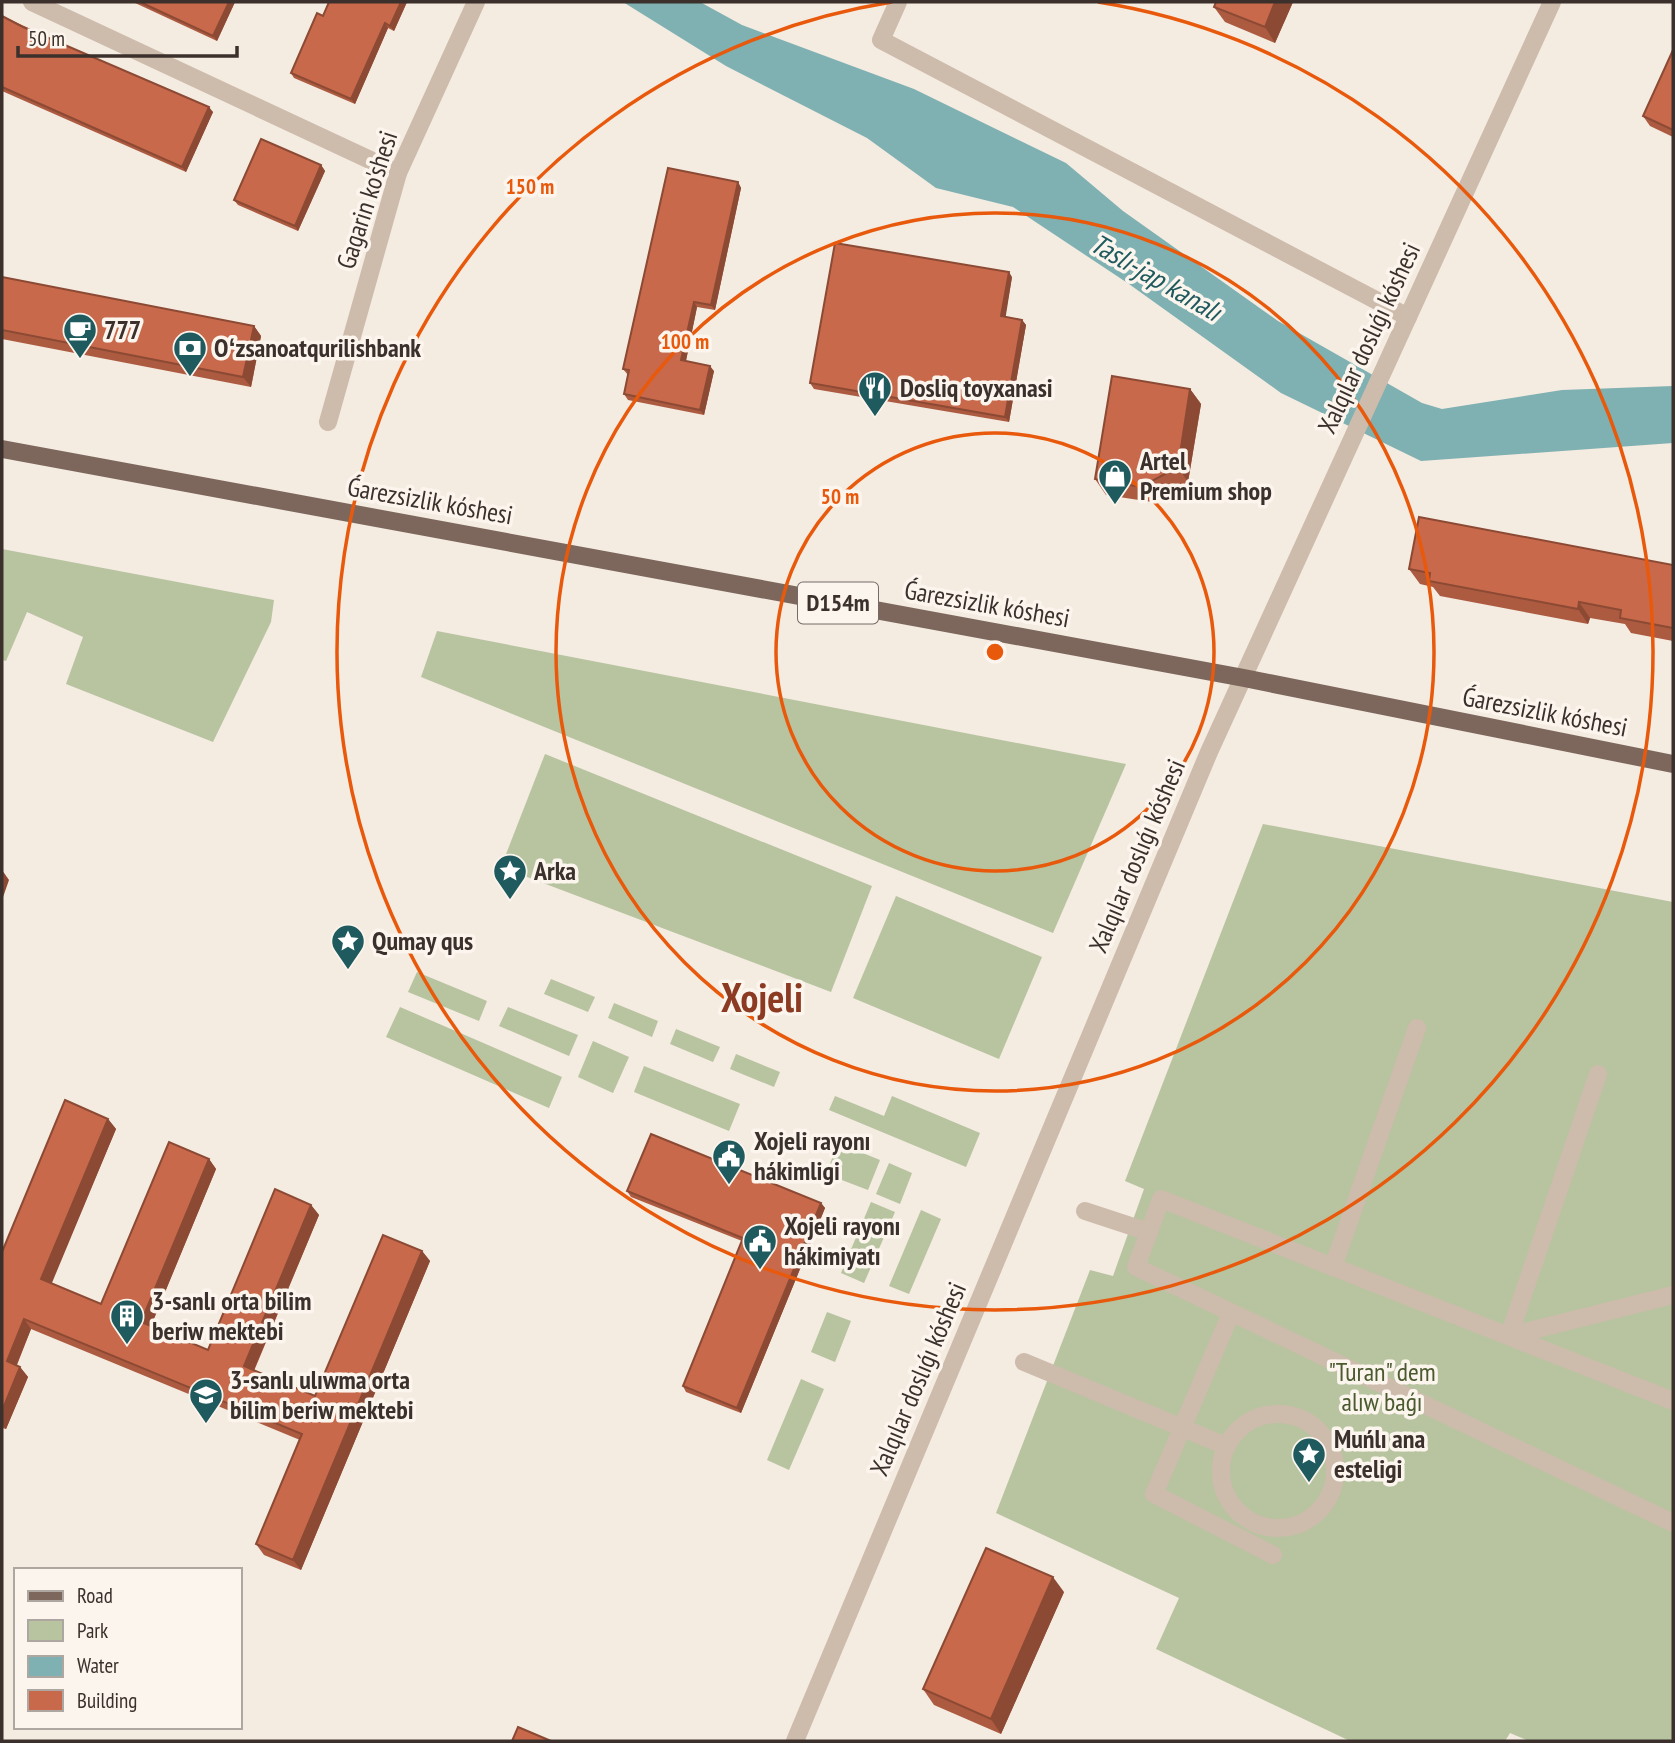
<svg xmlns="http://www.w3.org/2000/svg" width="1675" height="1743" font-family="'PT Sans Narrow',sans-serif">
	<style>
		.green { fill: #b8c4a0 }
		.water { fill: #7fb0b2 }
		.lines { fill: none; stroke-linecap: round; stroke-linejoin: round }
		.pedestrian { stroke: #cdbbac; stroke-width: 18 }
		.minor { stroke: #cdbbac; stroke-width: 18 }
		.tertiary { stroke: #cdbbac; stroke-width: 18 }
		.primary { stroke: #7d675c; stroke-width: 18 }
		.wall { fill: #ac5a40 }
		.shaded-wall { fill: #8c4a34 }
		.building { fill: #c8694b; stroke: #8c4a34; stroke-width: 2 }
		.ring { fill: none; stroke: #e8590c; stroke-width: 3.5 }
		.labels { text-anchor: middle; stroke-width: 7; stroke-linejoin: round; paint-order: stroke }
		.shield { fill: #fbf5ee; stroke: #756b66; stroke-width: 2 }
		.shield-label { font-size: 24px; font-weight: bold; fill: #3b302b }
		.street-label { font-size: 26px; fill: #3b302b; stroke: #fbf5ee }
		.poi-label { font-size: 26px; font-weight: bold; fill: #3b302b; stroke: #fbf5ee; text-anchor: start }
		.park-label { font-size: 26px; fill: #4a5a2e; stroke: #fbf5ee }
		.water-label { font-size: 28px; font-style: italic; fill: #1f5a5e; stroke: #fbf5ee }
		.town-label { font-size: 40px; font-weight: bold; fill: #8c3b22; stroke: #fbf5ee }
		.centre { fill: #e8590c; stroke: #fbf5ee; stroke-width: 3.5 }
		.ring-label { font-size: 21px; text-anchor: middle; font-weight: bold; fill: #e8590c; stroke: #fbf5ee; stroke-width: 7; stroke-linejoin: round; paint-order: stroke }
	</style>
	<rect width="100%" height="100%" fill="#f4ebe1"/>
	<g class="green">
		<path d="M2,549L274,600L271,622L213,742L66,684L83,637L27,612L6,661L2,660Z"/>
		<path d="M437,631L1126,764L1053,933L421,677Z"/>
		<path d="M545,754L872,886L831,992L501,867Z"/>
		<path d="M1263,824L1673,902V1741H1529L1510,1733L1505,1741H1350L1156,1649L1179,1598L996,1513L1090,1270L1113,1276L1144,1189L1125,1181Z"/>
		<path d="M896,896L1042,957L999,1059L853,998Z"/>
		<path d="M417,972L487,1001L479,1021L408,992Z"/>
		<path d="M551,979L595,997L588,1012L544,994Z"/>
		<path d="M614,1003L658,1021L652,1037L608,1018Z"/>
		<path d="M400,1007L562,1077L549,1108L386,1037Z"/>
		<path d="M508,1007L578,1035L569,1056L499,1026Z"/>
		<path d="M676,1029L720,1047L713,1062L670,1044Z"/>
		<path d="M593,1041L629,1057L613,1093L578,1077Z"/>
		<path d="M736,1054L780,1072L774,1087L730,1069Z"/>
		<path d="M644,1066L740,1104L729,1131L634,1092Z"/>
		<path d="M835,1096L884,1116L892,1096L980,1133L966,1167L829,1110Z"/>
		<path d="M838,1143L880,1160L868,1190L826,1174Z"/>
		<path d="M889,1163L912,1173L900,1204L876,1194Z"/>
		<path d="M871,1202L895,1212L864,1283L841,1273Z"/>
		<path d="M921,1210L941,1219L909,1294L889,1286Z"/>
		<path d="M827,1312L851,1321L835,1362L811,1352Z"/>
		<path d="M801,1379L824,1389L789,1470L767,1460Z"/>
	</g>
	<path class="water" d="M623,2H700L742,25L914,89L1066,163L1123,211L1278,321L1422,403L1442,409L1562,390L1673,386V443L1421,461L1281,393L1129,284L1013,207L936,188L867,138L726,66Z"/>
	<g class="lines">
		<g class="pedestrian">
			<path d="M1085,1211L1149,1232"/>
			<path d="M1333,1267L1417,1028"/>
			<path d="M1231,1313L1154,1494L1273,1555"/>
			<path d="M1509,1336L1598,1074"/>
			<path d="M1509,1336L1673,1295"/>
			<path d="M1024,1362L1226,1446"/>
			<path d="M1673,1401L1161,1199L1136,1267L1673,1523"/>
			<circle cx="1278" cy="1471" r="57"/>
		</g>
		<g class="minor">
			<path d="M32,2L398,173"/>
			<path d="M898,2L881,40L1408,317"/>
			<path d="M328,422L398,173L476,2"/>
		</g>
		<path class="tertiary" d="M795,1741L1209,752L1552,2"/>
		<path class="primary" d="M2,449L1244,678L1673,764"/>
	</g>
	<g class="wall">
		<path d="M133,2H235L217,41Z"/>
		<path d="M407,2L394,31L388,28L355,104L294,78L291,73Z"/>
		<path d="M1216,2H1293L1275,43L1225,22L1214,7Z"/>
		<path d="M2,16L213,112L186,172L2,91Z"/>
		<path d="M1673,50V137L1650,126L1643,116Z"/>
		<path d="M321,165L325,171L298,231L238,205L234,200Z"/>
		<path d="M738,182L741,188L715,310L697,307L686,361L714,371L704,415L628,400L624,394L628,375L623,369Z"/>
		<path d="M2,277L254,326L261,336L251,387L2,339Z"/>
		<path d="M1012,277L1005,317L1022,320L1026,325L1009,422L814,389L810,383Z"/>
		<path d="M1190,389L1201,404L1188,482L1152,502L1106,495L1095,479Z"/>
		<path d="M1673,565V641L1631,633L1625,624L1590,618L1588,624L1440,596L1433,587L1420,584L1409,569Z"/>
		<path d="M108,1119L116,1129L51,1283L101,1304L209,1159L216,1169L151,1326L208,1350L311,1205L319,1215L254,1371L315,1396L422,1251L430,1261L301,1570L264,1555L256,1544L300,1440L31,1329L17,1365L20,1367L28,1377L6,1429L2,1428V1252Z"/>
		<path d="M627,1191L821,1203L825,1208L741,1413L686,1392L683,1386L742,1241L631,1197Z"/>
		<path d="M1064,1592L1001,1734L934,1705L923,1689Z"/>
	</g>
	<g class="shaded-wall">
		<path d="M229,2H235L217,41L213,36Z"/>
		<path d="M401,2H407L394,31L390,26Z"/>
		<path d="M1275,2H1293L1275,43L1265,27Z"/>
		<path d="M385,23L388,28L355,104L351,99Z"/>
		<path d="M209,107L213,112L186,172L182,167Z"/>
		<path d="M321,165L325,171L298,231L295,226Z"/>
		<path d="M738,182L741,188L715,310L711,305Z"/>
		<path d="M1009,272L1012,277L1005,321L1001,316Z"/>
		<path d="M694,302L697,307L685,365L681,360Z"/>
		<path d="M1022,320L1026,325L1009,422L1005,417Z"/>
		<path d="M254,326L261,336L251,387L243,377Z"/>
		<path d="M710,366L714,371L704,415L700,410Z"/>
		<path d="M1190,389L1201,404L1188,482L1178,467Z"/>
		<path d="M1579,602L1590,618L1588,624L1578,609Z"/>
		<path d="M2,870L9,880L2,900Z"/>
		<path d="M108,1119L116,1129L49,1290L41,1279Z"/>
		<path d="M209,1159L216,1169L148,1333L141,1322Z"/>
		<path d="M821,1203L825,1208L741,1413L737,1408Z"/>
		<path d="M311,1205L319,1215L251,1377L244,1366Z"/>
		<path d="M422,1251L430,1261L301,1570L293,1560Z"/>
		<path d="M24,1319L31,1329L14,1371L7,1361Z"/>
		<path d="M20,1367L28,1377L6,1429L2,1424V1411Z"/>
		<path d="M1053,1577L1064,1592L1001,1734L991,1719Z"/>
	</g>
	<g class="building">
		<path d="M140,2H229L213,36Z"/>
		<path d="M329,2H401L390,26L385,23L351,99L291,73L317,13L323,16Z"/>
		<path d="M1216,2H1275L1265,27L1214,7Z"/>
		<path d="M2,16L23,27L209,107L182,167L2,87Z"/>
		<path d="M1673,50V130L1643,116Z"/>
		<path d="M261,139L321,165L295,226L234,200Z"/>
		<path d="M668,168L738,182L711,305L694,302L681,360L710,366L700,410L624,394L629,370L623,369Z"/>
		<path d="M835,243L1009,272L1001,316L1022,320L1005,417L810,383Z"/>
		<path d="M2,277L254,326L243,377L2,330Z"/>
		<path d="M1112,376L1190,389L1178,467L1141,487L1095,479Z"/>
		<path d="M1419,517L1673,565V628L1620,618L1621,610L1579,602L1578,609L1429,581L1430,573L1409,569Z"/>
		<path d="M65,1100L108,1119L41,1279L101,1304L169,1142L209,1159L141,1322L208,1350L275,1189L311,1205L244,1366L315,1396L383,1235L422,1251L293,1560L256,1544L302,1434L24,1319L7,1361L20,1367L2,1411V1252Z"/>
		<path d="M651,1134L821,1203L737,1408L683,1386L743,1238L627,1191Z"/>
		<path d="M986,1548L1053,1577L991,1719L923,1689Z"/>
		<path d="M518,1727L551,1741H512Z"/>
	</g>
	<g class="ring">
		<circle cx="995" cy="652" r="219"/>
		<circle cx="995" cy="652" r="439"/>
		<path d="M1098 2A658 658 0 1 1 892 2"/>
	</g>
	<defs>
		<g id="cafe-pin" transform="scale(1.75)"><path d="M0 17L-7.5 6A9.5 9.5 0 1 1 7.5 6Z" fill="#1f5a5e" stroke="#fbf5ee"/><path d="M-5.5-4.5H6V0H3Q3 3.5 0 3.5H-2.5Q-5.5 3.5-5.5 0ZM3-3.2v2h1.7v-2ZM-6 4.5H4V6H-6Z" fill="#fff"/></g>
		<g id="bank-pin" transform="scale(1.75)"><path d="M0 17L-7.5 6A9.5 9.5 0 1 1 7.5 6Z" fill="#1f5a5e" stroke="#fbf5ee"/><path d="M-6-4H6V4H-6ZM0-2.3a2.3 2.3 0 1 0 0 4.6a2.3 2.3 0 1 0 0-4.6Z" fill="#fff"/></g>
		<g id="restaurant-pin" transform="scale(1.75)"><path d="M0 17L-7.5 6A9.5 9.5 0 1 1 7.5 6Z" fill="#1f5a5e" stroke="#fbf5ee"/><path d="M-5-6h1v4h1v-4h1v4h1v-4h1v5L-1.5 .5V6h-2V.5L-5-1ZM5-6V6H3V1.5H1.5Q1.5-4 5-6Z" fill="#fff"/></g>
		<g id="shop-pin" transform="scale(1.75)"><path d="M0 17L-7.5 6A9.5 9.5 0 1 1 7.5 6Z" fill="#1f5a5e" stroke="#fbf5ee"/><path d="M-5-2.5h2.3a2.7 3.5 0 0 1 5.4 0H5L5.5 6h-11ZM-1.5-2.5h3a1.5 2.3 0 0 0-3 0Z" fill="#fff"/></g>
		<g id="sight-pin" transform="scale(1.75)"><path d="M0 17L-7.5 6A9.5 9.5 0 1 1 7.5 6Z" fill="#1f5a5e" stroke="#fbf5ee"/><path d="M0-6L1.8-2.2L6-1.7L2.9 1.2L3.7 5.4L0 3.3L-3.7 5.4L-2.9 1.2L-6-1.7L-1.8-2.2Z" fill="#fff"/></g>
		<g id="civic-pin" transform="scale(1.75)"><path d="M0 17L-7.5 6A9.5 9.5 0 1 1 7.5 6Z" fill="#1f5a5e" stroke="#fbf5ee"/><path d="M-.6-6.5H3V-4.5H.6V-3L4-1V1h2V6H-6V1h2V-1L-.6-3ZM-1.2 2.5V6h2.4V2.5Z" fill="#fff"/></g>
		<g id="building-pin" transform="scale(1.75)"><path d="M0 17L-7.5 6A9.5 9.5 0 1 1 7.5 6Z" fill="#1f5a5e" stroke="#fbf5ee"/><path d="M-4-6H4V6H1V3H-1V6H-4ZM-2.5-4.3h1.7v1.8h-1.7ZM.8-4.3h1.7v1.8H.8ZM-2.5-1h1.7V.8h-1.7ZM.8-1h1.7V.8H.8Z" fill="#fff"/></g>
		<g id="school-pin" transform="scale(1.75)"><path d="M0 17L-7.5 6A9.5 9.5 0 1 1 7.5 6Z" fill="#1f5a5e" stroke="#fbf5ee"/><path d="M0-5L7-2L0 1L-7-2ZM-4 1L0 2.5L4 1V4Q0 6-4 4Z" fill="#fff"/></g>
	</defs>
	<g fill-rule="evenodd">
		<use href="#cafe-pin" x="80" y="330"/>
		<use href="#bank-pin" x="190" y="348"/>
		<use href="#restaurant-pin" x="875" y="388"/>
		<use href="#shop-pin" x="1115" y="476"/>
		<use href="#sight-pin" x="510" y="871"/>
		<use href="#sight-pin" x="348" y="941"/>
		<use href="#civic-pin" x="729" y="1156"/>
		<use href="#civic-pin" x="760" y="1241"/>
		<use href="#building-pin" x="127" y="1316"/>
		<use href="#school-pin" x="206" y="1395"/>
		<use href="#sight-pin" x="1309" y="1454"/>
	</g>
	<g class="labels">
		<rect class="shield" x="798" y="582.5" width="80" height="41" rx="5"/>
		<g class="shield-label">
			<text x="838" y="611">D154m</text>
		</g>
		<g class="street-label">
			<text transform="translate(367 200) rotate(-72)" y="9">Gagarin ko'shesi</text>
			<text transform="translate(1369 338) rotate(-65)" y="9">Xalqılar doslıǵı kóshesi</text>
			<text transform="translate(430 501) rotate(10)" y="9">Ǵarezsizlik kóshesi</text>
			<text transform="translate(987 604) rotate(10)" y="9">Ǵarezsizlik kóshesi</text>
			<text transform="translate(1545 712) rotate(11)" y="9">Ǵarezsizlik kóshesi</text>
			<text transform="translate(1137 856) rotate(-67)" y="9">Xalqılar doslıǵı kóshesi</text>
			<text transform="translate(918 1379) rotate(-67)" y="9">Xalqılar doslıǵı kóshesi</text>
		</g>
		<g class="poi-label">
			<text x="104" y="339">777</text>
			<text x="214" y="357">Oʻzsanoatqurilishbank</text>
			<text x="900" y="397">Dosliq toyxanasi</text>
			<text x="1140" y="470">Artel<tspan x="1140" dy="30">Premium shop</tspan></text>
			<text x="534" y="880">Arka</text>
			<text x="372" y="950">Qumay qus</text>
			<text x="754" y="1150">Xojeli rayonı<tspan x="754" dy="30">hákimligi</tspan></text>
			<text x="784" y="1235">Xojeli rayonı<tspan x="784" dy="30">hákimiyatı</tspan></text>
			<text x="152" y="1310">3-sanlı orta bilim<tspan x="152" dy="30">beriw mektebi</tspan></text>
			<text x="230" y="1389">3-sanlı ulıwma orta<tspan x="230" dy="30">bilim beriw mektebi</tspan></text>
			<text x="1334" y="1448">Muńlı ana<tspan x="1334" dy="30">esteligi</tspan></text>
		</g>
		<g class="park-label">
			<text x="1382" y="1381">"Turan" dem<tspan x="1382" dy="30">alıw baǵı</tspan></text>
		</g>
		<g class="water-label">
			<text transform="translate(1156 277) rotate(30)" y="10">Taslı-jap kanalı</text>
		</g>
		<g class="town-label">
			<text x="762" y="1012">Xojeli</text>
		</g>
	</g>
	<circle cx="995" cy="652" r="10" class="centre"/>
	<g class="ring-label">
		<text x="530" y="194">150 m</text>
		<text x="685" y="349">100 m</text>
		<text x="840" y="504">50 m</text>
	</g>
	<rect width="1675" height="1743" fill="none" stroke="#3b302b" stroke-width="7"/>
	<rect x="14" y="1568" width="228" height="161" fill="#fbf5ee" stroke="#aea6a0" stroke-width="2"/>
	<rect x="28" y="1591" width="35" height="10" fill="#7d675c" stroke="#aea6a0" stroke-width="2"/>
	<text x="77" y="1603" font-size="21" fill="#3b302b">Road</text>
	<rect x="28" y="1620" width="35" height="21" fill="#b8c4a0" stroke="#aea6a0" stroke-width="2"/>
	<text x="77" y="1638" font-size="21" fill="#3b302b">Park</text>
	<rect x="28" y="1656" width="35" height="21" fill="#7fb0b2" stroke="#aea6a0" stroke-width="2"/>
	<text x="77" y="1673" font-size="21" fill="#3b302b">Water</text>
	<rect x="28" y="1690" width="35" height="21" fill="#c8694b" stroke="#aea6a0" stroke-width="2"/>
	<text x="77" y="1708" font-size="21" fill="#3b302b">Building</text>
	<path d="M18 46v10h219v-10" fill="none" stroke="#3b302b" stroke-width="3.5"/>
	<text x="28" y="46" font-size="21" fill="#3b302b" stroke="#fbf5ee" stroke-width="5" paint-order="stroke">50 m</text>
</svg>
